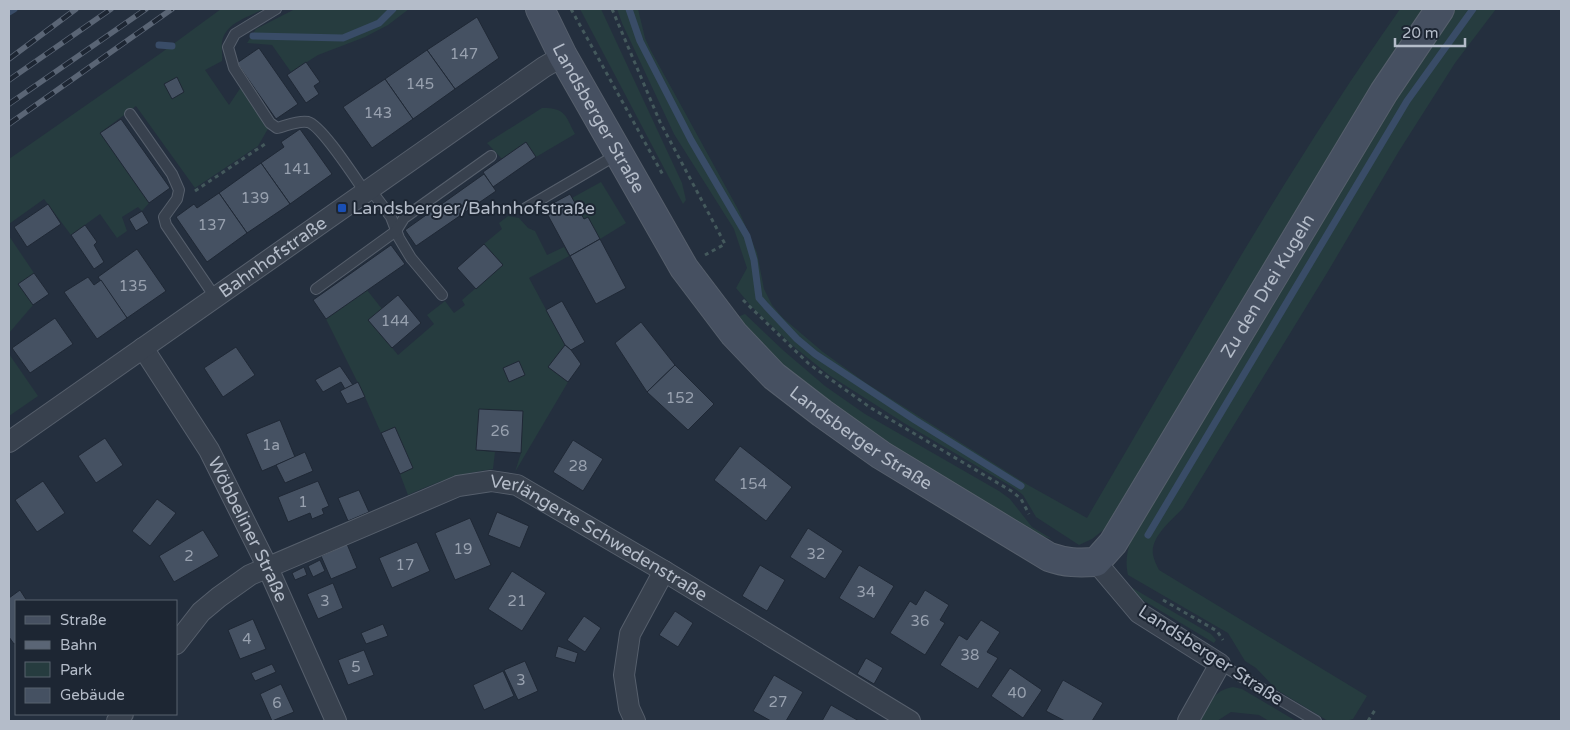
<svg xmlns="http://www.w3.org/2000/svg" width="1570" height="730" font-family="'Varela Round',sans-serif">
	<style>
		.green { fill: #263c3f }
		.lines { fill: none; stroke-linecap: round; stroke-linejoin: round }
		.stream { stroke: #394c67; stroke-width: 7 }
		.building { fill: #455162; stroke: #1f2835 }
		.lane-casing { stroke: #565f6c; stroke-width: 12 }
		.street-casing { stroke: #565f6c; stroke-width: 22 }
		.secondary-casing { stroke: #565f6c; stroke-width: 30 }
		.path { stroke: #44595c; stroke-width: 3; stroke-dasharray: 4 4; stroke-linecap: butt }
		.lane { stroke: #38414e; stroke-width: 10 }
		.street { stroke: #38414e; stroke-width: 20 }
		.secondary { stroke: #465061; stroke-width: 28 }
		.rail-casing { stroke: #5a6575; stroke-width: 5.5 }
		.rail { stroke: #1d2633; stroke-width: 4; stroke-dasharray: 11; stroke-linecap: butt }
		.transit-dot { fill: #1a4fb4; stroke: #1d2633; stroke-width: 2 }
		.labels { text-anchor: middle; stroke-width: 4; stroke-linejoin: round; paint-order: stroke }
		.number-label { font-size: 15px; fill: #98a1af }
		.street-label { font-size: 18px; fill: #b4bcc9; stroke: #1d2633 }
		.poi-label { font-size: 18px; fill: #b4bcc9; stroke: #1d2633; text-anchor: start }
	</style>
	<rect width="100%" height="100%" fill="#242f3e"/>
	<g class="green">
		<path d="M221,9H264C248,17 225,23 222,42C221,48 223,55 222,61L205,70L229,105L241,87L269,127L258,146L195,188L136,106L100,133L149,203L142,211L138,207L122,217L127,231L117,238L100,214L71,235L44,199L9,224V159L161,53Z"/>
		<path d="M295,9H409L388,25L365,37L318,55L291,72L272,45L247,43L256,29Z"/>
		<path d="M580,9H601L682,183L686,200L683,204Z"/>
		<path d="M617,9H638L645,38L650,49L739,211L757,253L764,289L772,305L783,318L823,352L866,383L1028,485L1087,518C1188,346 1285,172 1400,9H1426L1107,527L1092,539L1079,545L1036,517L1023,495L1014,488L904,423L829,375L793,346L752,307L736,288L747,268L734,229L674,134L622,23Z"/>
		<path d="M1452,9H1496L1455,63L1399,151L1327,273L1183,508C1172,520 1150,537 1153,555C1154,560 1157,566 1159,570L1367,696L1353,719L1346,721H1328L1277,690L1256,668L1245,661L1228,633L1128,575C1125,562 1127,552 1131,539L1385,113Z"/>
		<path d="M542,108C566,108 565,115 575,134L536,157L526,142L502,159L487,143Z"/>
		<path d="M601,182L626,223L600,239L588,217L584,219L572,198Z"/>
		<path d="M508,216L519,218L528,228L535,231L547,255L564,247L569,256L529,278L565,345L548,367L568,382L515,472L521,453L523,411L479,409L476,450L495,452L493,469C462,473 436,482 408,495L400,474L412,468L395,427L381,433L365,397L326,319L367,290L382,309L369,320L398,355L434,324L427,315L445,301L454,313L465,305L462,300L503,265L484,244L502,229L499,223Z"/>
		<path d="M9,236L34,273L19,284L33,305L9,333Z"/>
		<path d="M745,314L784,351L825,386L865,414L999,491L1010,499L1032,527L1052,539L1029,532L849,423L785,371L739,319L740,316Z"/>
		<path d="M9,354L38,396L9,416Z"/>
		<path d="M1129,586L1211,634L1216,640L1214,643L1136,596L1131,591Z"/>
		<path d="M1233,687L1242,689L1296,721H1269L1259,715L1231,712L1217,721H1199C1209,705 1213,690 1233,687Z"/>
	</g>
	<g class="lines">
		<g class="stream">
			<path d="M629,9L640,41L691,140L747,236L754,260L759,298L766,306L797,339L815,354L915,420L1021,486"/>
			<path d="M9,12L14,9"/>
			<path d="M253,36L343,38L379,23L393,9"/>
			<path d="M159,45L172,46"/>
			<path d="M1148,535L1407,101L1473,9"/>
		</g>
	</g>
	<g class="building">
		<path d="M477,17L499,58L455,89L427,50Z"/>
		<path d="M259,48L298,104L276,119L237,63Z"/>
		<path d="M427,50L455,89L413,119L385,79Z"/>
		<path d="M306,62L320,82L314,86L319,94L306,103L287,75Z"/>
		<path d="M177,77L184,92L172,99L164,84Z"/>
		<path d="M385,79L413,119L372,148L343,107Z"/>
		<path d="M121,119L170,188L149,203L100,133Z"/>
		<path d="M300,129L332,174L290,204L261,163L284,147L281,142Z"/>
		<path d="M526,142L536,157L493,187L483,172Z"/>
		<path d="M261,163L290,204L247,233L219,193Z"/>
		<path d="M484,174L496,191L416,246L405,230Z"/>
		<path d="M219,193L247,233L207,262L176,217L194,204L197,208Z"/>
		<path d="M570,194L584,219L588,217L600,239L570,256L544,208Z"/>
		<path d="M48,204L61,224L27,247L14,227Z"/>
		<path d="M142,211L149,223L136,231L129,219Z"/>
		<path d="M85,225L97,242L94,245L104,262L94,269L71,235Z"/>
		<path d="M600,239L626,288L596,304L570,256Z"/>
		<path d="M484,244L503,265L476,289L457,268Z"/>
		<path d="M391,245L405,264L326,319L313,300Z"/>
		<path d="M137,249L166,291L127,318L98,277Z"/>
		<path d="M34,273L49,294L33,305L18,284Z"/>
		<path d="M88,277L94,285L101,280L127,318L97,339L64,292Z"/>
		<path d="M398,295L421,323L392,348L368,320Z"/>
		<path d="M562,301L585,342L571,350L565,345L546,310Z"/>
		<path d="M55,318L73,344L30,373L12,348Z"/>
		<path d="M641,322L675,365L647,392L615,343Z"/>
		<path d="M565,345L571,350L581,364L568,382L548,367Z"/>
		<path d="M236,347L255,375L223,397L204,368Z"/>
		<path d="M519,361L525,375L509,382L503,368Z"/>
		<path d="M675,365L714,404L688,430L647,392Z"/>
		<path d="M340,366L353,385L345,389L341,382L323,392L315,380Z"/>
		<path d="M358,382L365,397L347,404L340,391Z"/>
		<path d="M479,409L523,411L521,453L476,450Z"/>
		<path d="M280,420L295,457L262,471L246,434Z"/>
		<path d="M395,427L413,468L400,474L381,433Z"/>
		<path d="M105,438L123,465L96,483L78,456Z"/>
		<path d="M573,440L603,459L583,491L553,472Z"/>
		<path d="M740,446L792,487L766,521L714,480Z"/>
		<path d="M305,452L313,471L285,483L276,465Z"/>
		<path d="M43,481L65,513L37,532L15,500Z"/>
		<path d="M318,481L329,506L322,509L324,514L312,519L310,513L288,522L278,497Z"/>
		<path d="M359,490L369,512L348,521L338,498Z"/>
		<path d="M157,499L176,513L150,546L132,531Z"/>
		<path d="M497,512L529,526L520,548L488,535Z"/>
		<path d="M470,518L491,565L455,580L435,533Z"/>
		<path d="M808,528L843,551L825,579L790,557Z"/>
		<path d="M203,530L219,556L174,582L159,556Z"/>
		<path d="M417,542L430,571L392,588L379,558Z"/>
		<path d="M347,544L357,568L331,579L321,556Z"/>
		<path d="M320,560L325,571L313,577L308,566Z"/>
		<path d="M760,565L785,580L767,611L742,596Z"/>
		<path d="M859,565L894,586L874,619L839,598Z"/>
		<path d="M304,567L307,575L295,580L292,573Z"/>
		<path d="M512,571L546,593L522,631L488,609Z"/>
		<path d="M333,583L343,608L318,619L307,594Z"/>
		<path d="M20,590L27,601H16V643L14,644L9,637V598Z"/>
		<path d="M925,590L949,605L940,620L945,623L925,655L890,633L910,601L916,605Z"/>
		<path d="M675,611L693,623L678,647L659,635Z"/>
		<path d="M584,616L601,628L585,652L567,640Z"/>
		<path d="M253,619L266,649L240,659L228,630Z"/>
		<path d="M981,620L1000,632L987,652L998,658L978,689L940,665L959,635L967,640Z"/>
		<path d="M383,624L388,636L366,644L361,633Z"/>
		<path d="M558,646L578,653L575,663L555,657Z"/>
		<path d="M364,650L374,675L348,685L338,660Z"/>
		<path d="M866,658L883,668L874,684L857,674Z"/>
		<path d="M525,661L538,691L518,700L504,670Z"/>
		<path d="M272,664L276,672L255,681L251,673Z"/>
		<path d="M1010,668L1042,690L1023,718L991,696Z"/>
		<path d="M503,671L514,696L484,710L473,685Z"/>
		<path d="M774,675L803,692L786,721H771L753,711Z"/>
		<path d="M1063,680L1103,703L1092,721H1065L1046,711Z"/>
		<path d="M281,684L294,712L272,721L260,694Z"/>
		<path d="M831,705L859,721H822Z"/>
	</g>
	<g class="lines">
		<g class="lane-casing">
			<g id="lane">
				<path d="M276,9L235,34L228,47L234,68L270,123L277,128C286,126 298,120 308,122C322,126 355,178 365,192"/>
				<path d="M130,114L172,174L179,190L177,199L164,217L166,225L215,297"/>
				<path d="M370,189L391,217L399,238L411,258L442,295"/>
				<path d="M526,208L618,154"/>
				<path d="M316,289L396,231L404,218L491,156"/>
				<path d="M1220,664L1316,721"/>
			</g>
		</g>
		<g class="street-casing">
			<g id="street">
				<path id="s1" d="M143,348L209,450L268,568L336,721"/>
				<path id="s2" d="M9,442L544,67L563,56"/>
				<path d="M1096,562L1139,613L1220,664L1188,721"/>
				<path id="s3" d="M176,644L201,612L219,597L250,575L458,486L491,481L517,485L664,571L910,721"/>
				<path d="M117,721L123,714"/>
				<path d="M635,721L629,708L624,675L630,634L664,571"/>
			</g>
		</g>
		<g class="secondary-casing">
			<g id="secondary">
				<path id="s4" d="M540,9L563,56L684,268L734,334L774,376L822,413L881,455L1049,557C1066,563 1078,563 1096,562L1113,543L1384,92L1440,9"/>
			</g>
		</g>
		<g class="path">
			<path d="M571,9L663,175"/>
			<path d="M612,9L660,122L725,244L705,255"/>
			<path d="M195,191L265,144L267,141"/>
			<path d="M743,300L809,364L871,408L1013,492L1021,499L1029,514"/>
			<path d="M1163,600L1217,631L1223,640"/>
			<path d="M1368,721L1375,710"/>
		</g>
		<use href="#lane" class="lane"/>
		<use href="#street" class="street"/>
		<use href="#secondary" class="secondary"/>
		<g class="rail-casing">
			<g id="rail">
				<path d="M9,59L76,9"/>
				<path d="M9,80L111,9"/>
				<path d="M9,104L146,9"/>
				<path d="M9,124L172,9"/>
			</g>
		</g>
		<use href="#rail" class="rail"/>
	</g>
	<rect class="transit-dot" x="337" y="203" width="10" height="10" rx="2.5"/>
	<g class="labels">
		<g class="number-label">
			<text x="464" y="59">147</text>
			<text x="420" y="89">145</text>
			<text x="378" y="118">143</text>
			<text x="297" y="174">141</text>
			<text x="255" y="203">139</text>
			<text x="212" y="230">137</text>
			<text x="133" y="291">135</text>
			<text x="395" y="326">144</text>
			<text x="680" y="403">152</text>
			<text x="500" y="436">26</text>
			<text x="271" y="450">1a</text>
			<text x="578" y="471">28</text>
			<text x="753" y="489">154</text>
			<text x="303" y="507">1</text>
			<text x="463" y="554">19</text>
			<text x="816" y="559">32</text>
			<text x="189" y="561">2</text>
			<text x="405" y="570">17</text>
			<text x="866" y="597">34</text>
			<text x="325" y="606">3</text>
			<text x="517" y="606">21</text>
			<text x="920" y="626">36</text>
			<text x="247" y="644">4</text>
			<text x="970" y="660">38</text>
			<text x="356" y="672">5</text>
			<text x="521" y="685">3</text>
			<text x="1017" y="698">40</text>
			<text x="778" y="707">27</text>
			<text x="277" y="708">6</text>
		</g>
		<g class="street-label">
			<text dy="6" stroke="none"><textPath href="#s4" startOffset="124">Landsberger Straße</textPath></text>
			<text dy="6" stroke="none"><textPath href="#s2" startOffset="322">Bahnhofstraße</textPath></text>
			<text dy="6" stroke="none"><textPath href="#s4" startOffset="1140">Zu den Drei Kugeln</textPath></text>
			<text dy="6" stroke="none"><textPath href="#s4" startOffset="544">Landsberger Straße</textPath></text>
			<text dy="6" stroke="none"><textPath href="#s1" startOffset="210">Wöbbeliner Straße</textPath></text>
			<text dy="6" stroke="none"><textPath href="#s3" startOffset="484">Verlängerte Schwedenstraße</textPath></text>
			<text transform="translate(1211 655) rotate(33)" y="6">Landsberger Straße</text>
		</g>
		<g class="poi-label">
			<text x="352" y="214">Landsberger/Bahnhofstraße</text>
		</g>
	</g>
	<rect width="1570" height="730" fill="none" stroke="#b4bcc9" stroke-width="20"/>
	<rect x="15" y="600" width="162" height="115" fill="#1d2633" stroke="#59626f"/>
	<rect x="25" y="616" width="25" height="8" fill="#465061" stroke="#59626f"/>
	<text x="60" y="625" font-size="15" fill="#b4bcc9">Straße</text>
	<rect x="25" y="641" width="25" height="8" fill="#5a6575" stroke="#59626f"/>
	<text x="60" y="650" font-size="15" fill="#b4bcc9">Bahn</text>
	<rect x="25" y="662" width="25" height="15" fill="#263c3f" stroke="#59626f"/>
	<text x="60" y="675" font-size="15" fill="#b4bcc9">Park</text>
	<rect x="25" y="688" width="25" height="15" fill="#455162" stroke="#59626f"/>
	<text x="60" y="700" font-size="15" fill="#b4bcc9">Gebäude</text>
	<path d="M1395 38v8h70v-8" fill="none" stroke="#b4bcc9" stroke-width="2.5"/>
	<text x="1402" y="38" font-size="15" fill="#b4bcc9" stroke="#1d2633" stroke-width="4" paint-order="stroke">20 m</text>
</svg>
